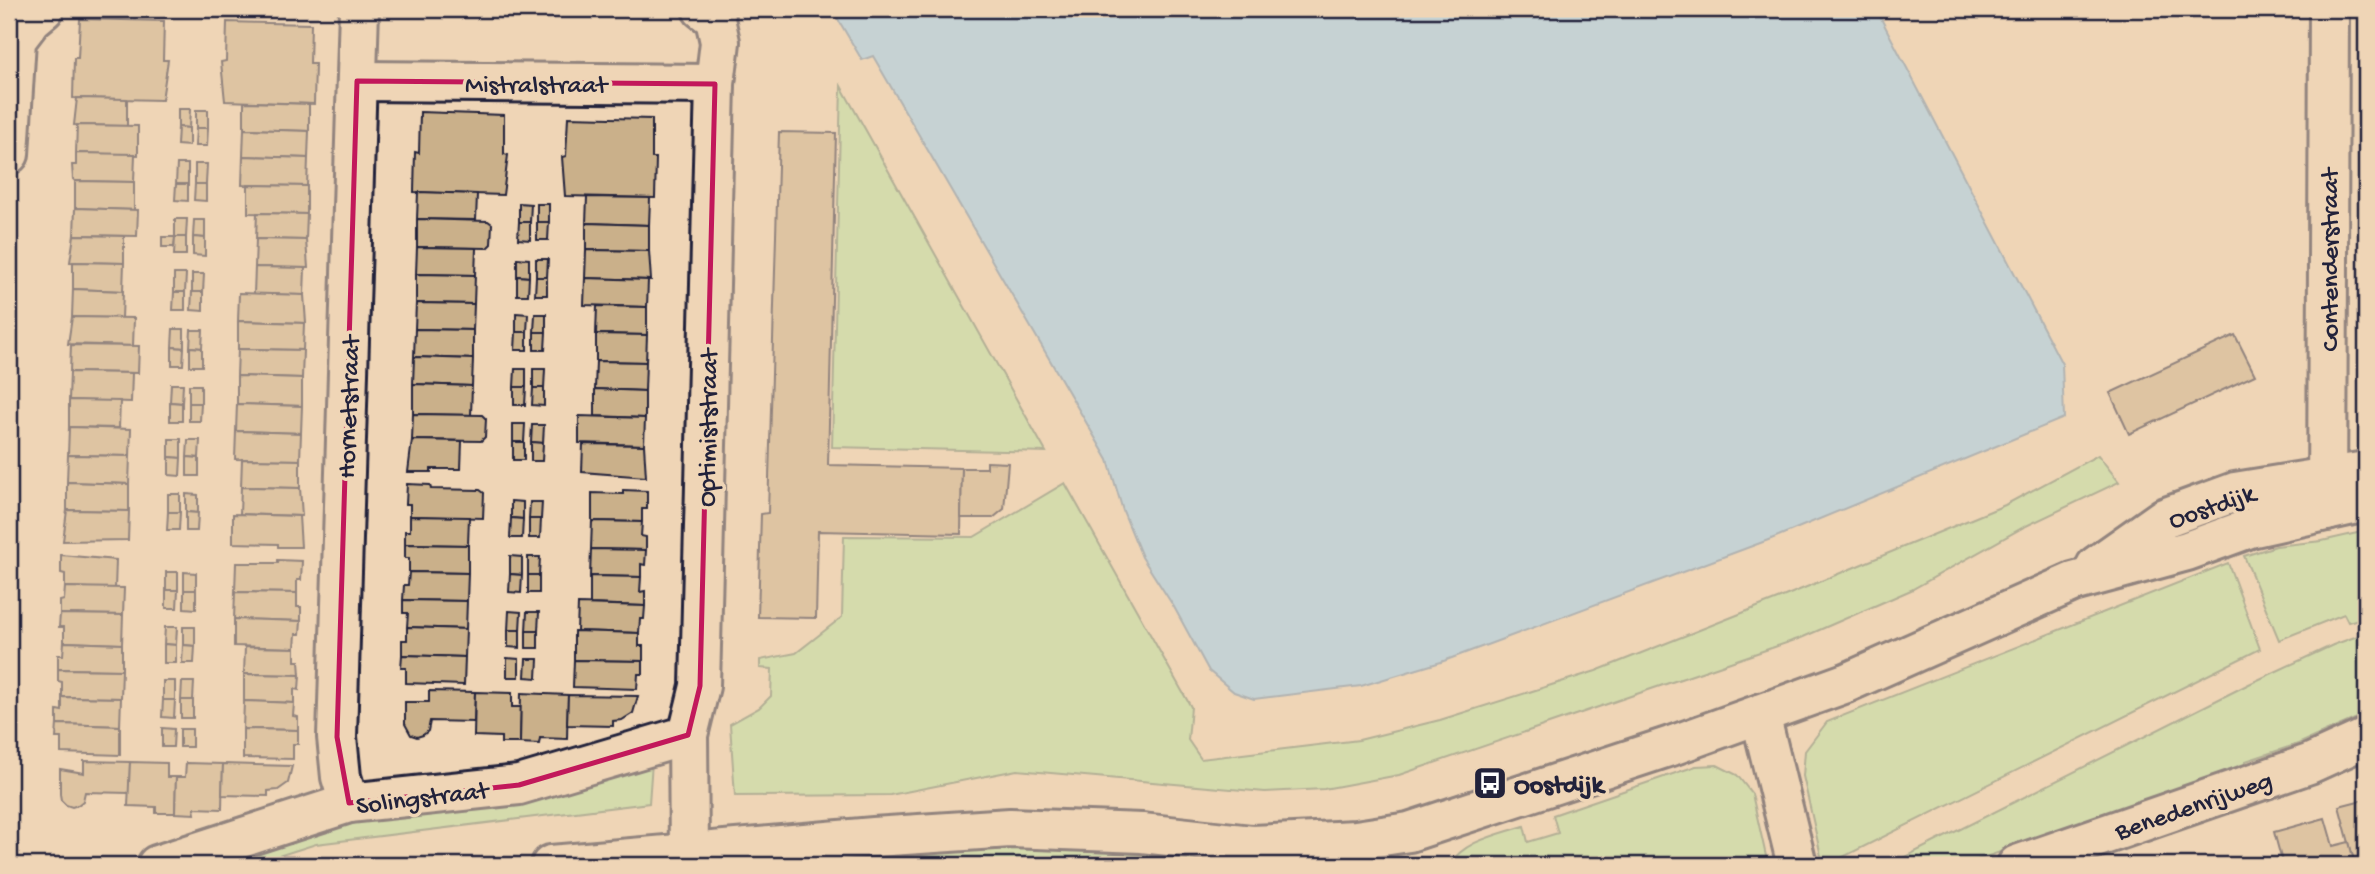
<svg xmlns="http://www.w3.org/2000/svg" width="2375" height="874" font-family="'Gochi Hand',sans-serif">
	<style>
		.green { fill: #b5e3a1; stroke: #6c826e; stroke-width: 2 }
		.water { fill: #96cff5; stroke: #688aab; stroke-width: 2 }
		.building { fill: #cab08a; stroke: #22223b; stroke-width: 2 }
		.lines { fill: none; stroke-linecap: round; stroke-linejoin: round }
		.minor-casing { stroke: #22223b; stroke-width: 44 }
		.minor { stroke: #efd5b6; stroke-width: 38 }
		.marked { fill: none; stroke: #c2185b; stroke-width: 5; stroke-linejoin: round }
		.labels { text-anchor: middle; stroke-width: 7; stroke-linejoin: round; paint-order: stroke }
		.street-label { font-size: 26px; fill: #22223b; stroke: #efd5b6 }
		.poi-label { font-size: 26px; font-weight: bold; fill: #22223b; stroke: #efd5b6; text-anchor: start }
	</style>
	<rect width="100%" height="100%" fill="#efd5b6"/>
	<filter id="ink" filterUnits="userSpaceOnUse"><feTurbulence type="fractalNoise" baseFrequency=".0143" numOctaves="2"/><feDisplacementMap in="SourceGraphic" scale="14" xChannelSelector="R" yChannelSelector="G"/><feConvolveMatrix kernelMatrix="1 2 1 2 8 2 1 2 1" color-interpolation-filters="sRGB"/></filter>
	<g filter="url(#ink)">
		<g class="green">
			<path d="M841,86L1046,452L832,447Z"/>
			<path d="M2098,455L2119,482L2024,527L1911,590L1801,638L1399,775L1324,789L1265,792L1017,770L890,795L735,796L730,724L759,708L771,696L772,669L760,668V660L796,653L842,617L844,536L974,537L1065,483L1191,707L1188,740L1201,759L1359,740L1440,720L1596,671L1780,598L2005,505Z"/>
			<path d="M2366,531V617L2348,622L2344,614L2279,640L2244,556L2276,546L2322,541Z"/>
			<path d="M2228,563L2260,649L1827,865H1823L1803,776L1805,751L1827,722Z"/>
			<path d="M2366,633V714L2298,744L2246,761L2247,768L1962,865H1889L2249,684L2333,645Z"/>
			<path d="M652,762L649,803L316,844L250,865H208L323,826L520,800Z"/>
			<path d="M1717,765L1737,775L1752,794L1768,865H1449C1465,840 1498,835 1524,826L1528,842L1558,833L1553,815L1696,766Z"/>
			<path d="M1076,847L1176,859L1276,863L1378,853L1383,865H776L1007,848Z"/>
		</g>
		<path class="water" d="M832,9H1876L2062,364L2064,418L1771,539L1441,662L1361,686L1254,699L1234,692L1209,671L1174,607L1142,557L1123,511L1108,460L873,56L862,60Z"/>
		<g class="building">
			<path d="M80,19L164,21L163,60H168L162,100L73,98L74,58H78Z"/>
			<path d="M227,22L311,24L310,64H315L314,104L225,101L221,62L226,61Z"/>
			<path d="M77,98L127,99V126L74,125Z"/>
			<path d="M244,102L309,104V131L244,129Z"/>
			<path d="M178,109H190L189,128L178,127Z"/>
			<rect x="196" y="110" width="12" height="18"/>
			<path d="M420,112L504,115V154L508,155L503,195L414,192L415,152L419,153Z"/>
			<path d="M568,117L652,119V158H656L655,198L565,196L562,157L566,156Z"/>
			<path d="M77,125L138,126V155L76,153Z"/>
			<path d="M178,127L189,128V146L177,145Z"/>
			<path d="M196,128H208L207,146H195Z"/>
			<path d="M244,129L309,131L308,158L243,156Z"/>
			<path d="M779,132L836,133L828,465L962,468L961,534L818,531L816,618L758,617L761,514L768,513Z"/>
			<path d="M76,153L135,154L134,182L75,181L73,179L72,165H76Z"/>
			<path d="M243,156L308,158L307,186L242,185Z"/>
			<path d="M177,164H188V184H176Z"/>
			<path d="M195,164H207L206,184H195Z"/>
			<path d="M75,181L134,182V210L75,208Z"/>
			<path d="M176,184H188V201L175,200Z"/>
			<path d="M195,184H206V201L194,200Z"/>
			<path d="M248,185L307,186V214L248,213Z"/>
			<path d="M418,192L477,194L476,220L417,219Z"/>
			<path d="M587,197L650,198L649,225L586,223Z"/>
			<path d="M519,203L531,204L530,222H519Z"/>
			<rect x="537" y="204" width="12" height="18"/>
			<path d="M75,208L138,210L137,236L74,235Z"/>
			<path d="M257,213L307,214L306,240L256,239Z"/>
			<path d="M175,219H187L186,237H175Z"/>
			<path d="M417,219L488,221L492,224L491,244L487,248L417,247Z"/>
			<path d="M194,220H205V238L193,237Z"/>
			<path d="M519,222H530V240L518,239Z"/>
			<path d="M537,222H549L548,240H537Z"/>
			<path d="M586,223L649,225V251L586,250Z"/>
			<path d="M74,235L124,236V263L70,262Z"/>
			<path d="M162,237H175L174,247H162Z"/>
			<path d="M175,237H186V255H174Z"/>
			<path d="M193,237L205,238V256L193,255Z"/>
			<path d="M256,239L306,240L308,268L255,267Z"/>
			<path d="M417,247L476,248L475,275L416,274Z"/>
			<path d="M586,250L649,251L651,280L585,278Z"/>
			<path d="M517,258L529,259V277L517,276Z"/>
			<path d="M536,259H548L547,277H536Z"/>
			<path d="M73,262L124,263L123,291L73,289Z"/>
			<path d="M255,267L305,268L304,295L254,294Z"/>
			<path d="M174,274H186L185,292H174Z"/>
			<path d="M192,274H204L203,292H192Z"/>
			<path d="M416,274L475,275L474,304L416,303Z"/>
			<path d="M517,276L529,277L528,295H517Z"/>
			<path d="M536,277H547V295H535Z"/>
			<path d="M585,278L648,280L647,307L584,305Z"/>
			<path d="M73,289L123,291L122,318L72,317Z"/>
			<path d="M174,292H185V310H173Z"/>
			<path d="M192,292H203V311L191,310Z"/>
			<path d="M239,293L304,295L306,323L238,321Z"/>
			<path d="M416,303L474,304L473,330L415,329Z"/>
			<path d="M597,306L647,307V335L596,334Z"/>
			<path d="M516,313L528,314L527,332H516Z"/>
			<path d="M535,314H546V332H534Z"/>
			<path d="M72,317L134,318L133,346L68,344Z"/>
			<path d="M238,321L304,323L303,350L238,349Z"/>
			<path d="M173,329H184V348L172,347Z"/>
			<path d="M415,329L473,330V359L414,357Z"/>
			<path d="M191,330H203L202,348L190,347Z"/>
			<path d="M516,332H527V350H515Z"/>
			<path d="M534,332H546L545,350H534Z"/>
			<path d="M596,334L647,335L646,362L596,361Z"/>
			<path d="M2235,335L2255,375L2129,434L2110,393Z"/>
			<path d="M71,345L139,346L138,373L70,372Z"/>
			<path d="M172,347L184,348L183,365H172Z"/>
			<path d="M190,347L202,348V366H190Z"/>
			<path d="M238,349L303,350L302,378L237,376Z"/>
			<path d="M414,357L473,359L472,386L413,384Z"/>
			<path d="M596,361L646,362L645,391L595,389Z"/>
			<path d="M515,369H526V387H514Z"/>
			<path d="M533,369H545L544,388H533Z"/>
			<path d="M70,372L132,373L131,402L69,400Z"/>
			<path d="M237,376L302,378V406L237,404Z"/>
			<path d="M171,384H183L182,403L170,402Z"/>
			<path d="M413,384L472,386L471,415L413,414Z"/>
			<rect x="189" y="385" width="12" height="18"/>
			<path d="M514,387H526L525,405H514Z"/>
			<path d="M533,388H544V406L532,405Z"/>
			<path d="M595,389L645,391V418L595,416Z"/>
			<path d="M69,400L120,401L119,428L69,427Z"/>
			<path d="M170,402L182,403V421H170Z"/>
			<path d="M189,403H201L200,421H189Z"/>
			<path d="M237,404L302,406L301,433L236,431Z"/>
			<path d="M413,414L482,415L486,419L485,437L481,441L412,440Z"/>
			<path d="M579,416L645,418L644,445L579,443Z"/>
			<path d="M513,424H525L524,442H513Z"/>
			<path d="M532,425H544L543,443L531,442Z"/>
			<path d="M69,427L131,429L130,456L68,455Z"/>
			<path d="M236,431L301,433L300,460L235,459Z"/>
			<path d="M169,439H181V458L169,457Z"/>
			<path d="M188,440H200L199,458L187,457Z"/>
			<path d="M412,440L462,441L461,469H431V472H408Z"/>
			<rect x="513" y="442" width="11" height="18"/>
			<path d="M531,442L543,443L542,461H531Z"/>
			<path d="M583,444L644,445L646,477L582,472Z"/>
			<path d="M68,455L130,456L129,484L67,482Z"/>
			<path d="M169,457L181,458L180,476L169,475Z"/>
			<path d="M187,457L199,458V476H187Z"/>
			<path d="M242,459L300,460V488L241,487Z"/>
			<path d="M987,462L1008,463L1004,509L993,518H961L962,468H987Z"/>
			<path d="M67,482L129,484V511L67,510Z"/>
			<path d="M407,484L430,485L431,489L480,490L484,493L483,518L410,516V504H406Z"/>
			<path d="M241,487L300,488L302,516L240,514Z"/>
			<path d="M623,490L647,491V509H642V522L592,521V493L623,494Z"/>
			<rect x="168" y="494" width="12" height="18"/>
			<path d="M186,494L198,495V513L186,512Z"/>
			<path d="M511,501L523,502V519L511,518Z"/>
			<path d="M530,502H542L541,519H529Z"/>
			<path d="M67,510L129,511L128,540L63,541Z"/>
			<path d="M168,512H180L179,530H167Z"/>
			<path d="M186,512L198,513L197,531H186Z"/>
			<path d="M233,514L299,516L301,547H278V544L233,543Z"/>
			<path d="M410,516L469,517L468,545L405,544V531H410Z"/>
			<path d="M511,518L523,519L522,538H510Z"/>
			<path d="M529,519H541L540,538H529Z"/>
			<path d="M592,521L642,522L641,536L646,537V550L591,549Z"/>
			<path d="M405,544L468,545V573L409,572V558H405Z"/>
			<path d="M591,549L646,550L645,565L641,564V577L590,576Z"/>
			<path d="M61,555L116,560L115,589L65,587V574L61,573Z"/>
			<path d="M510,556L522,557V575L510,574Z"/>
			<path d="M528,557H540L539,575H528Z"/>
			<path d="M278,560L302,561L301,580H297V593L235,592L236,563H278Z"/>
			<rect x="166" y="572" width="12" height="18"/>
			<path d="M184,572L196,573V590H184Z"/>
			<path d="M409,572L468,573L467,601L403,600L404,585H408Z"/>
			<path d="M510,574L522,575L521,593L509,592Z"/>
			<rect x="528" y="575" width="11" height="18"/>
			<path d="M590,576L641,577L640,592L645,591V606L590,604Z"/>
			<path d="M65,587L124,588L123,615L60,614V601L64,600Z"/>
			<path d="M166,590H178L177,608H166Z"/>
			<path d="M184,590H196V609L184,608Z"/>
			<path d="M235,592L297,593V607H301V621L234,619Z"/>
			<path d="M403,600L467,601L466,629L407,627L408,613H403Z"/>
			<path d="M578,604L645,606L644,619H640L639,633L577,631Z"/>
			<path d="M509,611L521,612L520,630H508Z"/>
			<path d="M527,612H539L538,631H526Z"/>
			<path d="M60,614L123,615L122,644L64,642V627H59Z"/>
			<path d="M234,619L301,621L300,634H296L295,648L234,646Z"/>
			<path d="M165,627H177L176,645L164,644Z"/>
			<path d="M183,627H195V646L183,645Z"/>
			<path d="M407,627L466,629L465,657L402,655V640H407Z"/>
			<path d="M508,630H520V648L508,647Z"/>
			<rect x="526" y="631" width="12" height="17"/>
			<path d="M574,631L639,633V646H643V661L574,660Z"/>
			<path d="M64,642L122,644V670L58,669V655H63Z"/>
			<path d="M164,644L176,645V663H164Z"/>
			<path d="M183,645L195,646L194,663H182Z"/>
			<path d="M245,647L295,648V661H299L300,675L244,674Z"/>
			<path d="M402,655L465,657L464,685L406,683V668H401Z"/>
			<path d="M507,658L519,659V677H507Z"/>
			<path d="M526,659H538L537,678L525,677Z"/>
			<path d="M574,660L643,661V674H638L637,689L573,687Z"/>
			<path d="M58,669L122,670L121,698L62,697V682L58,681Z"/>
			<path d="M244,674L300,675L299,690L294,689V703L244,701Z"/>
			<rect x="163" y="681" width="12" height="19"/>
			<path d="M182,682H194L193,700H181Z"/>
			<path d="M429,691L475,692L474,722L430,721L428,731L423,735L417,737L411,735L405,724V702H429Z"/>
			<path d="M475,692L512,693V707H521L520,743H501V737L474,736Z"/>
			<path d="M521,693L568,695L567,739L540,738L539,744L520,743Z"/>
			<path d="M568,695L638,696L633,713L622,720L613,721V726L567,725Z"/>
			<path d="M62,697L121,698L120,726L57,724V710L62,711Z"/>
			<path d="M163,700H175L174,718L162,717Z"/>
			<rect x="181" y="700" width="12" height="18"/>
			<path d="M244,701L294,703L293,716L298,717V730L243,729Z"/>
			<path d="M57,724L120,726V755L61,753V738H56Z"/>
			<path d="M162,728L174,729L173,747H162Z"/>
			<rect x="180" y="729" width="12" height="18"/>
			<path d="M243,729L298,730V744H293V759L243,758Z"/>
			<path d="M84,761L130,762L129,793L85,792L83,801L78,805L72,807L66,805L61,800L60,794V769L84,773Z"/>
			<path d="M130,762L167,763V777H176L175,813H156V807L128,806Z"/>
			<path d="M186,763L223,764L222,809L194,808L195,814L175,813L176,777H185Z"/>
			<path d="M223,764L292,766L288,783L278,790L268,791V796L222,795Z"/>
			<path d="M2366,799V865H2355L2339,806Z"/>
			<path d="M2325,818L2333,846L2349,842L2355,865H2283L2274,832Z"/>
		</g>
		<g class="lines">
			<g class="minor-casing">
				<g id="minor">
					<path d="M357,81L715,84"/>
					<path d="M9,154L16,40L32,19L44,9"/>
					<path d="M2327,511L2329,9"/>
					<path d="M2096,566L2164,518L2235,492L2366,471"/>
					<path d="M1760,714L1797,865"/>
					<path d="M349,803L341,777L337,737L359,9"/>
					<path d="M689,852L688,735L700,686L715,84L720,42L715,19L702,9"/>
					<path d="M157,865L349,803L519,785L688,735"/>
					<path d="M551,865L874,837L1010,828L1142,833L1252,845L1356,840L1409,832L1671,746L1846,683L2073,582L2187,551L2250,528L2366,502"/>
					<path d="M2017,865L2309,764L2366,738"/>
				</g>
			</g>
			<use href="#minor" class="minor"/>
		</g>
	</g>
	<path d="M0 0H2375V874H0ZM357,81L715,84L700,686L688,735L519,785L349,803L337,737Z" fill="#efd5b6" fill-opacity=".55" fill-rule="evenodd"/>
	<path class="marked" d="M357,81L715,84L700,686L688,735L519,785L349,803L337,737Z"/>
	<defs>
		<g id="bus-square" transform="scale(1.75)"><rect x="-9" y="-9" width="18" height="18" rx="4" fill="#22223b" stroke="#efd5b6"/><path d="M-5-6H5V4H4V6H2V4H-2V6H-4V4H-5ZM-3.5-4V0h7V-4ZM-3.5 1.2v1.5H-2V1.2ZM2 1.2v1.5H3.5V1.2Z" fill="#fff"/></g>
	</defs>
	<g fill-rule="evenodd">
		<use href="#bus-square" x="1490" y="783"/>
	</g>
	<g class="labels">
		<g class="street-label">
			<text x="536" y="92">Mistralstraat</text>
			<text transform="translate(2328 260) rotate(-90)" y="9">Contenderstraat</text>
			<text transform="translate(347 407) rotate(-88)" y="9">Hornetstraat</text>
			<text transform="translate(706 428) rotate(-89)" y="9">Optimiststraat</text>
			<text transform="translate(2211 505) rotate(-19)" y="9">Oostdijk</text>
			<text transform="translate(422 796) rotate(-7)" y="9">Solingstraat</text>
			<text transform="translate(2193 804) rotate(-19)" y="9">Benedenrijweg</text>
		</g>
		<g class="poi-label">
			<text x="1514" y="792">Oostdijk</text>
		</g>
	</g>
	<rect width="2375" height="874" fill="none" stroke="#efd5b6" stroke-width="35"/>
	<rect x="18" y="18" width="2340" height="839" fill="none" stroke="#22223b" stroke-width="2.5" filter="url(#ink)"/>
</svg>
